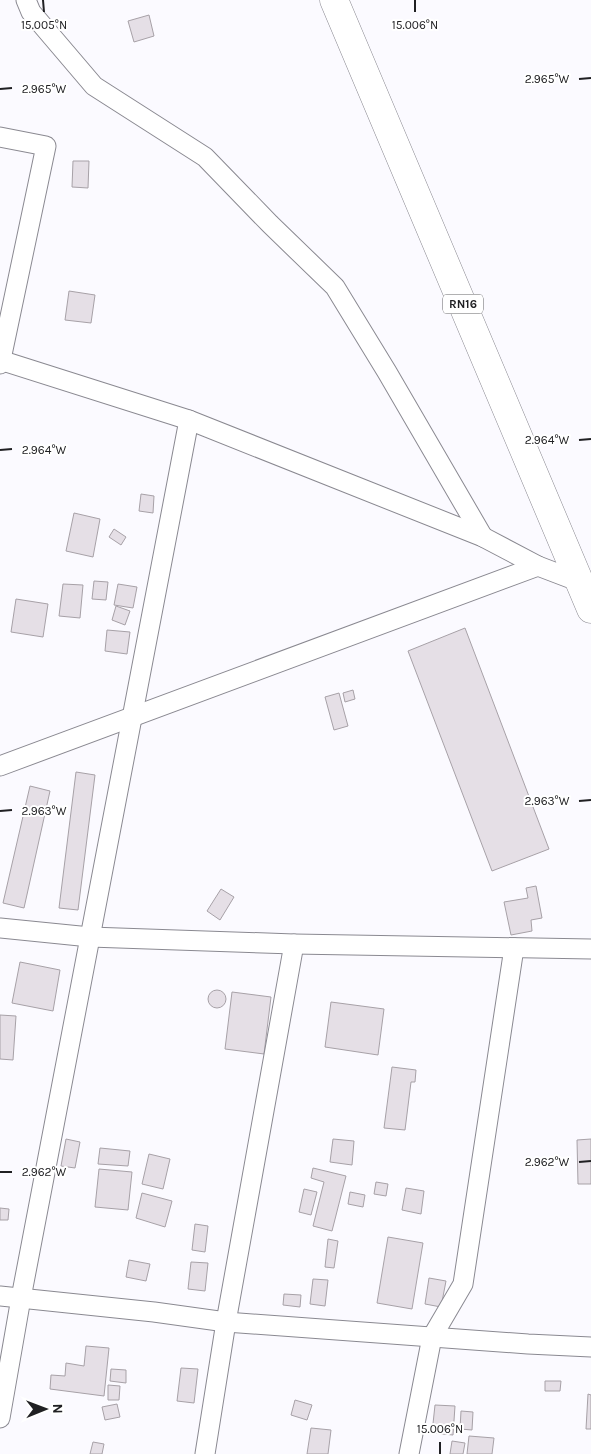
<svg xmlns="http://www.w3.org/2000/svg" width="591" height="1454" font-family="Karla,sans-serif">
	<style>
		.building { fill: #e5dfe6; stroke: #a7a1a7 }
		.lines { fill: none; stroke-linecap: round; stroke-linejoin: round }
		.street-casing { stroke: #8a8991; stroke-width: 21 }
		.primary-casing { stroke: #8a8991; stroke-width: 29 }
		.street { stroke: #fff; stroke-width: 19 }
		.primary { stroke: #fff; stroke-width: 28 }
		.ticks { fill: none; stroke: #202023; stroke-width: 2 }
		.labels { text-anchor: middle; stroke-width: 4; stroke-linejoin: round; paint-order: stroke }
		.shield { fill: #fff; stroke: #636365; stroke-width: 1 }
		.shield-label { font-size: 12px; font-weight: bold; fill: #202023 }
		.ticks-label { font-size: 12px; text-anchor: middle; fill: #202023; stroke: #fff; stroke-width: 4; stroke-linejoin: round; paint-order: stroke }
	</style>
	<rect width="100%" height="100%" fill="#fbfaff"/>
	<g class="building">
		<path d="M149,15L154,36L134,42L128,21Z"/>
		<path d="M73,161H89L88,188L72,187Z"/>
		<path d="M69,291L95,295L91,323L65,320Z"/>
		<path d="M141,494L154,496L153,513L139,511Z"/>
		<path d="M74,513L100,519L93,557L66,551Z"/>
		<path d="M114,529L126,537L121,545L109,537Z"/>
		<path d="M94,581L108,582L106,600L92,599Z"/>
		<path d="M63,584L83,585L80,618L59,616Z"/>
		<path d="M118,584L137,587L133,608L114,605Z"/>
		<path d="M16,599L48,604L43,637L11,632Z"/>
		<path d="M116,606L130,611L125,625L112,620Z"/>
		<path d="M465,628L549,849L492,871L408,651Z"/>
		<path d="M107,630L130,632L127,654L105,651Z"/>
		<path d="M353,690L355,699L345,702L343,693Z"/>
		<path d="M339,693L348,726L334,730L325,697Z"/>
		<path d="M76,772L95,775L78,910L59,908Z"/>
		<path d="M30,786L50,791L24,908L3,903Z"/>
		<path d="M536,886L542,918L531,920L532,931L511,935L504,902L528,898L526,888Z"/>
		<path d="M221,889L234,897L220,920L207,911Z"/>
		<path d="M20,962L60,970L53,1011L12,1003Z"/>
		<circle cx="217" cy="999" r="9"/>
		<path d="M232,992L271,997L264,1054L225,1049Z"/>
		<path d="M331,1002L384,1009L378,1055L325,1047Z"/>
		<path d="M0,1015L16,1016L13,1060L0,1059Z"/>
		<path d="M392,1067L416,1070L415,1082H411L405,1130L384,1128Z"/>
		<path d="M66,1139L80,1142L75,1168L61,1166Z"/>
		<path d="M333,1139L354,1141L352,1165L330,1162Z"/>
		<path d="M591,1139V1184H578L577,1140Z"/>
		<path d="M100,1148L130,1151L128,1166L98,1164Z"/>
		<path d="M149,1154L170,1159L163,1189L142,1184Z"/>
		<path d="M313,1168L346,1176L332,1231L313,1226L324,1182L311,1178Z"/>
		<path d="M99,1169L132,1172L128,1210L95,1207Z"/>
		<path d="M376,1182L388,1184L386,1196L374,1194Z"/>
		<path d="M406,1188L424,1191L421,1214L402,1210Z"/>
		<path d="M304,1189L317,1192L311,1215L299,1212Z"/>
		<path d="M350,1192L365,1195L363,1207L348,1204Z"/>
		<path d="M142,1193L172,1201L165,1227L136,1218Z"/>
		<path d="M0,1208L9,1209L8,1220H0Z"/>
		<path d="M195,1224L208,1226L205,1252L192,1250Z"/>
		<path d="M388,1237L423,1243L412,1309L377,1303Z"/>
		<path d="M328,1239L338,1241L334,1268L325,1267Z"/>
		<path d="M129,1260L150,1264L146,1281L126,1277Z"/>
		<path d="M191,1262L208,1263L205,1291L188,1289Z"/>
		<path d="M429,1278L446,1281L441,1307L425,1304Z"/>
		<path d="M313,1279L328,1280L325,1306L310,1304Z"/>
		<path d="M284,1294L301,1295L300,1307L283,1305Z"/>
		<path d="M86,1346L109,1348L104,1396L50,1389L51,1375L65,1376L66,1363L84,1366Z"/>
		<path d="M181,1368L198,1369L194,1403L177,1401Z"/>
		<path d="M111,1369L126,1370V1383L110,1381Z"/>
		<path d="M545,1381H561L560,1391H545Z"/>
		<path d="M108,1385L120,1386L119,1400H108Z"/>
		<path d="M588,1394L591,1395V1429H586Z"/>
		<path d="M295,1400L312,1405L307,1420L291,1415Z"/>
		<path d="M117,1404L120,1417L105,1420L102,1407Z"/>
		<path d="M435,1405L455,1406L453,1435L432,1433Z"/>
		<path d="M461,1411L473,1412L472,1430L460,1429Z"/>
		<path d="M311,1428L331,1430L328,1454H307Z"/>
		<path d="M469,1436L494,1438L492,1454H467Z"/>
		<path d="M452,1441L465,1443L463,1454H450Z"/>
		<path d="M93,1442L104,1444L102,1454H90Z"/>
	</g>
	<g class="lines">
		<g class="street-casing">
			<g id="street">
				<path d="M26,0L31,12L94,86L205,157L270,224L335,287L387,372L483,537"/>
				<path d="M0,137L46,146L0,364"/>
				<path d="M0,360L189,420L483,537L538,566L580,582"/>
				<path d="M0,766L538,566"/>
				<path d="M0,928L90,937L294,944L591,949"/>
				<path d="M0,1296L154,1312L226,1322L528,1344L591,1347"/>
				<path d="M0,1418L21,1298L189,420"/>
				<path d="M205,1454L226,1322L294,944"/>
				<path d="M409,1454L432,1337L463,1284L514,948"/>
			</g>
		</g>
		<g class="primary-casing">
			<path id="primary" d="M334,0L591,609"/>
		</g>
		<use href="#street" class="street"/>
		<use href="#primary" class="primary"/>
	</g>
	<path class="ticks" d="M43,0L44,12M415,0V12M579,79L591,78M0,89L12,88M579,440L591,439M0,450L12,449M579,801L591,800M0,811L12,810M579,1162L591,1161M0,1172H12M440,1442V1454"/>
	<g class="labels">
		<rect class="shield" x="443" y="294.5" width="40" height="19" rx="4"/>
		<g class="shield-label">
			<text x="463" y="308">RN16</text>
		</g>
	</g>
	<g class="ticks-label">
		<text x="44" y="29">15.005°N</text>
		<text x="415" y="29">15.006°N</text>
		<text x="547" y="83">2.965°W</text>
		<text x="44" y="93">2.965°W</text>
		<text x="547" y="444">2.964°W</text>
		<text x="44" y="454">2.964°W</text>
		<text x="547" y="805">2.963°W</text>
		<text x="44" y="815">2.963°W</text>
		<text x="547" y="1166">2.962°W</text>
		<text x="44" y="1176">2.962°W</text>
		<text x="440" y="1433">15.006°N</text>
	</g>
	<g transform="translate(45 1409) rotate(89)" stroke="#ffffff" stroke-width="4" paint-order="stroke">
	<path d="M0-4L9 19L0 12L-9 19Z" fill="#202023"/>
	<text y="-8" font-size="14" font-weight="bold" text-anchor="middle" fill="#202023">N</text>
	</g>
</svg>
